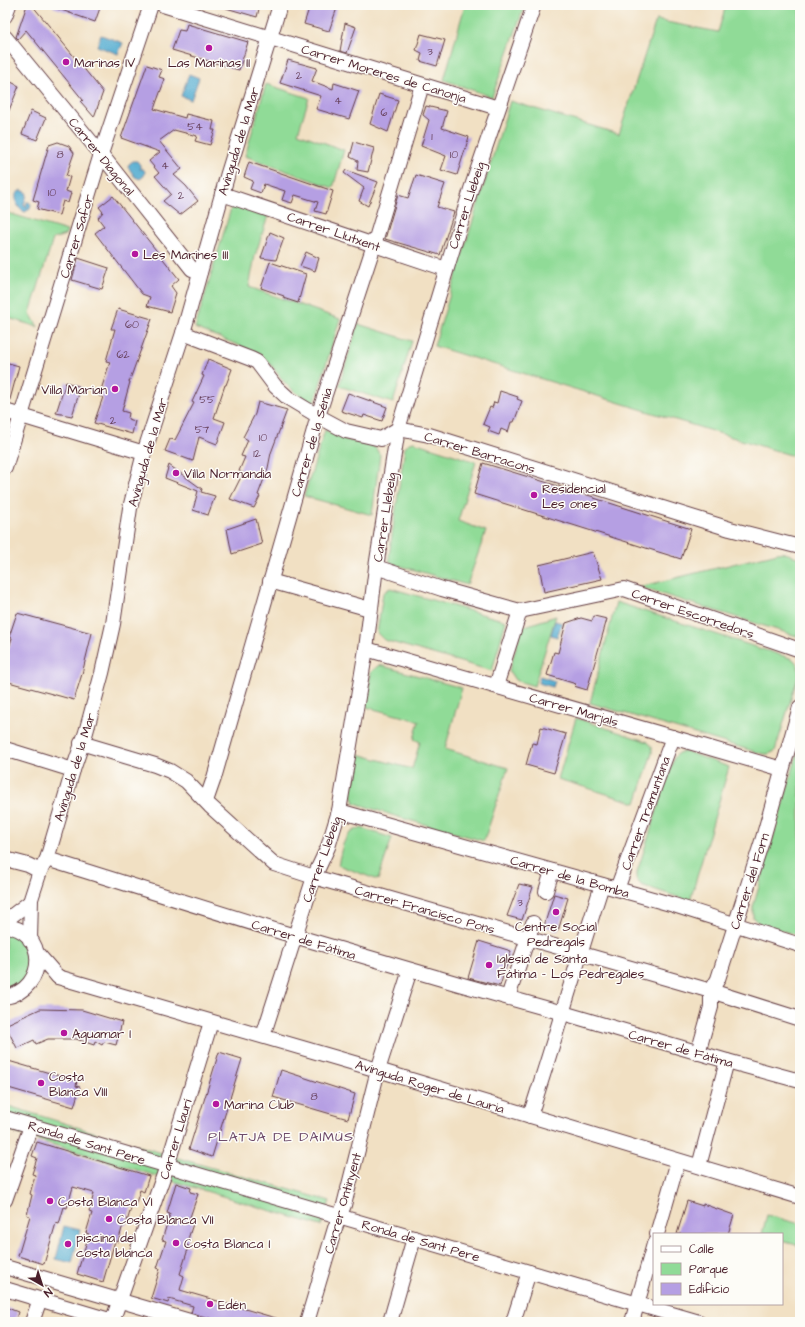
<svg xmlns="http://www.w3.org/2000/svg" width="805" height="1327" font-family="'Architects Daughter',sans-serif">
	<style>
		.green { fill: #90db97; stroke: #6d7d61 }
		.water { fill: #53acd0; stroke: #4e667e }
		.building { fill: #b59fe3 }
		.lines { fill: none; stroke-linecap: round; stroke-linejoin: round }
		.street-casing { stroke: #633c42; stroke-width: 16 }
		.street { stroke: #fff; stroke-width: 14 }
		.poi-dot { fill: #b5179e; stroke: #fdfcf7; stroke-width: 1.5 }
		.labels { text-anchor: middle; stroke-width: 3; stroke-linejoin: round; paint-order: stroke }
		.number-label { font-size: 11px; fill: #653f59 }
		.poi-label { font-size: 13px; fill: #4a1f2b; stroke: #fdfcf7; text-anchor: start }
		.street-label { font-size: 13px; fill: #4a1f2b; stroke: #fdfcf7 }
		.neighbourhood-label { font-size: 14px; letter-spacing: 1px; fill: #6f4c6b; stroke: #fdfcf7 }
	</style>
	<rect width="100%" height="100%" fill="#fdfcf7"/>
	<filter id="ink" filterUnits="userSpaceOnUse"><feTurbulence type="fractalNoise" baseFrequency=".025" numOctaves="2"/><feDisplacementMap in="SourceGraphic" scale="8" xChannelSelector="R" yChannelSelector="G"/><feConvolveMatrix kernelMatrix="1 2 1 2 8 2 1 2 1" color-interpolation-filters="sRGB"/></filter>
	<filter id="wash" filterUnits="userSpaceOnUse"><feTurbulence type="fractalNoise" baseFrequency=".012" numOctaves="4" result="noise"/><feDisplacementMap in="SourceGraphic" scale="16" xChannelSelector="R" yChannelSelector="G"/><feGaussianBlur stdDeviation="0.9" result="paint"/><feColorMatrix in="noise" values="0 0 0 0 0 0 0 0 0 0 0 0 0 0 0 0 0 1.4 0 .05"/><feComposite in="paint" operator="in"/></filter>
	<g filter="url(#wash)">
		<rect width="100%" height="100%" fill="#f1e0c3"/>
		<g class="green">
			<path d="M465,5H525L492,97L444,80Z"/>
			<path d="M726,5H800V458L434,346L510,101L619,134L656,20L718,32Z"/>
			<path d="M266,84L309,98L298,133L344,150L333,188L245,156Z"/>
			<path d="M232,205L268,216L255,256L249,287L340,319L314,404L298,394L286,384L267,360L258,353L195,328Z"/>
			<path d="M5,212L67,231L65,235L53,239L30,313L38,327L5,317Z"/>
			<path d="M358,324L412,341L393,403L339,386Z"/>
			<path d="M325,430L343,439L375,447L380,455L372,515L304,496Z"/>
			<path d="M414,442L476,462L458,521L486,531L467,585L397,565L390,562L389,556L405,447L409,443Z"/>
			<path d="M782,552L800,558V637L639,587Z"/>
			<path d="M390,588L506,621L492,671L384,640L377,633L383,593Z"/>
			<path d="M616,602L793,659L798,665L799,673L775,751L769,754H763L590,703Z"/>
			<path d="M556,616L534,686L515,680L509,671L522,627Z"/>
			<path d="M379,665L462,688L445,749L508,768L484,841L398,817L355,803L352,794L358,754L412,769L420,742L414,739L419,721L366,707L371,672Z"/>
			<path d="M576,718L648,742L652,747V753L636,803L558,779Z"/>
			<path d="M800,745V936L760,924L753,918V907Z"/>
			<path d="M685,751L729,767L690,901L641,885L637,880V872L674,758L678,753Z"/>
			<path d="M361,828L392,838L378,880L338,865C342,849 342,833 361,828Z"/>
			<path d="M5,926L26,935L35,975L5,997Z"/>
			<path d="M5,1105L188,1161L330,1201L321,1226L5,1130Z"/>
			<path d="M767,1215L800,1224V1246L782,1241V1234H762Z"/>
		</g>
		<g class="water">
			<path d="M101,35L123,43L118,54L97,46Z"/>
			<path d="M189,74L199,78L191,100L181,96Z"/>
			<path d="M133,161H137L140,165V169H143L145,171L144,176L140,179L135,177L128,167L129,164Z"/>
			<path d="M21,190L26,192L27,195L24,204V206L28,208L26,205L27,202H29L31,204L30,209L25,212C18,210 15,201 16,194Z"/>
			<path d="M555,621L562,623L557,637L551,635Z"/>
			<path d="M540,676L555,681L553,687L538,683Z"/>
			<path d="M64,1226L80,1230L72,1263L56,1259Z"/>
		</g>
		<g id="blocks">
			<g class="building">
				<path d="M27,5H32L103,92L94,117L81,102L83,100L26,30L18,39L16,37Z"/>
				<path d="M54,5H101L95,22L53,7Z"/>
				<path d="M226,5H260L257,17L226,8Z"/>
				<path d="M310,5H338L329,31L304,24Z"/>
				<path d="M345,23L356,27L347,53L340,51Z"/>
				<path d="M187,24L248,42L239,70L172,50L179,30L185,31Z"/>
				<path d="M421,34L445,40L437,66L420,61L422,53L416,50Z"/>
				<path d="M288,60L317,68L312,81L333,89L334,83L359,91L349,119L316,109L321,96L280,83Z"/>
				<path d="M147,65L162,70L159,77L165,79L154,109L185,118L186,114L214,121L212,130H215L210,145L195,141L197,136L174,130L159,141L182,169L174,175L186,186L198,201L180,215L163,201L171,194L155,176L159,173L149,161L160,152L121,138Z"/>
				<path d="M5,79L19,86L5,120Z"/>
				<path d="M379,94L398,100L388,132L370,124Z"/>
				<path d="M426,106L447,111L442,128L469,137L457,175L441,170L446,156L421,146L429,120L423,115Z"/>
				<path d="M31,111L46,118L37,140L22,134Z"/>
				<path d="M58,142L69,146L74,153L66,176L70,177L66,191L71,193L68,203L63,201L59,215L37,209L39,202L33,200L49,145Z"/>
				<path d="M354,142L374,148L368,172L357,170L358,161L350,157Z"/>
				<path d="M249,162L333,191L326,214L315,211L318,202L295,195L292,203L282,200L285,191L264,184L261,193L250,189L253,181L244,177Z"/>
				<path d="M346,170L378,182L368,206L359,201L364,188L344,173Z"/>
				<path d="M416,175L445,184L437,207L454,212L440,255L385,239L398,195L408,198Z"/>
				<path d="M113,196L179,279L171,286L176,293L170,312L147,306L150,297L142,294L95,233L104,226L98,218L103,212L99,207Z"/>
				<path d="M270,232L284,238L276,260L261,258Z"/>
				<path d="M306,252L319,258L315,271L300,266Z"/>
				<path d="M78,258L109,268L102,289L72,280Z"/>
				<path d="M270,262L306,274L298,303L283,298L284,296L261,288Z"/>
				<path d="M118,309L152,319L129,382H130L122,411L129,413L128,419L135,421L132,434L94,423L103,397L99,396L110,362L106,361L115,329H111Z"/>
				<path d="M208,359L232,369L226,385H225L214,418L225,422L217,444L199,437L193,461L165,451L170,439L175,440L194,403L192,402L204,376L202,375Z"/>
				<path d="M5,362L19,366L9,403H5Z"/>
				<path d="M66,382L81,387L72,416L56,413Z"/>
				<path d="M500,391L518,397L517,399L522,401L514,422H511L508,432L501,429L499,435L488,431L490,427L483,424L490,407L492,408L494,402L497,403Z"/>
				<path d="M348,393L387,407L382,421L364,415L363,418L341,411Z"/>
				<path d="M258,402L287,410L271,453L268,468L258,495L260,496L254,508L230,499L243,473L239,471L245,457L241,456L248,440L243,437L255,414Z"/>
				<path d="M483,463L594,497V498L691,529L681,559L474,494Z"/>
				<path d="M169,465L202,489L201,492L215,496L208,515L193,510L198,491L165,478Z"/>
				<path d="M256,519L262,544L232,554L227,529Z"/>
				<path d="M593,552L602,579L544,592L539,565Z"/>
				<path d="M17,613L92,633L82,674L74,700L5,681V660L12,638L9,637Z"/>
				<path d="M594,616L607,619L587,690L574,686L576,684L547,675L554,652L558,653L566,623L581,618L592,621Z"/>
				<path d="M541,727L566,734L554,773L526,765L532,743L537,744Z"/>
				<path d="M519,884L533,887L522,920L507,916Z"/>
				<path d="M554,894L568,898L558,931L544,926Z"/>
				<path d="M479,941L511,951L500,986L468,978Z"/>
				<path d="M40,1009L82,1010L122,1022L116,1045L104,1042L102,1045L95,1041L94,1045L76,1039H48L36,1044L34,1040L17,1048L5,1025Z"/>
				<path d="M219,1052L242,1059L212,1157L189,1149Z"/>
				<path d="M5,1060L77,1081L76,1086L80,1087L74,1107L5,1087Z"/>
				<path d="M281,1070L355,1094L348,1119L273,1097Z"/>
				<path d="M37,1142L149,1176L144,1192L140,1190L135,1206L132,1205L126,1225H123L118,1242L115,1241L103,1282L77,1274L89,1234L86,1233L92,1213L89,1212L94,1193L73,1187L67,1208L64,1207L59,1224L56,1223L44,1264L18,1256L30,1216L27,1215L32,1195L30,1194L35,1175L32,1174L37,1158L32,1156Z"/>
				<path d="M176,1183L191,1188L190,1192L198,1194L189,1220L194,1221L186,1245L189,1246L180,1274L184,1276L180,1290L279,1319L278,1322H224L191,1313L193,1306L169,1299L168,1303L151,1298L160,1269L157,1268L166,1241L162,1240L170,1214L167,1213Z"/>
				<path d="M687,1201L703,1206V1204L734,1215L728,1234H677Z"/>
				<path d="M5,1307L18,1312L15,1322H5Z"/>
			</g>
		</g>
	</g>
	<g filter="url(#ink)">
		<use href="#blocks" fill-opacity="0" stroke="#633c42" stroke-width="1"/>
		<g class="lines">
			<g class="street-casing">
				<g id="street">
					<path d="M163,5L498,108"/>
					<path d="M5,16L9,5"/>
					<path d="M5,37L101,154L192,269L200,272"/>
					<path d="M222,194L446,269"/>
					<path d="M183,333L251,359L257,362L275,386L288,398L318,416L346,431L381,439L398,429L429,435L730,529L800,547"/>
					<path d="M5,411L144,453"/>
					<path d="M5,468L101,154L151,5"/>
					<path d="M376,567L442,589L520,611L624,589L800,650"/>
					<path d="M270,581L370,609"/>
					<path d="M366,649L703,746L782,769"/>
					<path d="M496,686L520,611"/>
					<path d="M81,743L155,765L170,771L186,781L210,806L274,864L314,877L711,991L800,1019"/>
					<path d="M5,749L73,770"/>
					<path d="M206,801L214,778L318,416L374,245L422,85"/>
					<path d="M339,811L674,905L800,945"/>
					<path d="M5,859L28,865L40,871"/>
					<path d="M47,859L281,932L459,984L563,1013L727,1061L800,1081"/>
					<path d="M617,889L673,737"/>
					<path d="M546,891L552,871"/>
					<path d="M5,921L30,902"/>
					<path d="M5,926C47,929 49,989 5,997"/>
					<path d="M30,940L31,899L40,871L47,859L73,770L86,732L102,673L113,624L130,508L144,453L183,333L228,173L280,5"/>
					<path d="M37,953L58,977"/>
					<path d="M58,977L378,1070L800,1197"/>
					<path d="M508,997L533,923"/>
					<path d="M263,1036L314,877L328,847L339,811L366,649L376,567L398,429L471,189L534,5"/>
					<path d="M698,1053L711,1007V991L718,979L763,838L800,707"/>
					<path d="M530,1116C555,1039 577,962 602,885"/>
					<path d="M5,1118L699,1322"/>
					<path d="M699,1166L727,1061"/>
					<path d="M5,1200L31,1126"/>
					<path d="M657,1234L678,1161"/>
					<path d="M5,1267L193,1322"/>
					<path d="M5,1289L116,1322"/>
					<path d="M32,1322L40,1299"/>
					<path d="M112,1322L167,1166L211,1022"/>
					<path d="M307,1322L335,1228L344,1205L378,1070L410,970"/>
					<path d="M390,1322L414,1238"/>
					<path d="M513,1322L529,1272"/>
					<path d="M632,1322L654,1244"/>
				</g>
			</g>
			<use href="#street" class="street"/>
		</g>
	</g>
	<g class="poi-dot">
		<circle cx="209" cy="48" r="4"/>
		<circle cx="66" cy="62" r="4"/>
		<circle cx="135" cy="254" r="4"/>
		<circle cx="115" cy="389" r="4"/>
		<circle cx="176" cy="473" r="4"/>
		<circle cx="534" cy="495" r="4"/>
		<circle cx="556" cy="912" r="4"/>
		<circle cx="489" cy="965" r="4"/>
		<circle cx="64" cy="1033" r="4"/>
		<circle cx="41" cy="1083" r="4"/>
		<circle cx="216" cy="1104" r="4"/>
		<circle cx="50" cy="1201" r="4"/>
		<circle cx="109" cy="1219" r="4"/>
		<circle cx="176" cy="1243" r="4"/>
		<circle cx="68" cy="1244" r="4"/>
		<circle cx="210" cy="1304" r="4"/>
	</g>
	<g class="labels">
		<g class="number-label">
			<text x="430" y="55">3</text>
			<text x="299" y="79">2</text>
			<text x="338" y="104">4</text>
			<text x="384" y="116">6</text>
			<text x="195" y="130">54</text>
			<text x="432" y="140">1</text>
			<text x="60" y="158">8</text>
			<text x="454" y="158">10</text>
			<text x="165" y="169">4</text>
			<text x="52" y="196">10</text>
			<text x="181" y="199">2</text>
			<text x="132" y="328">60</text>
			<text x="123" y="358">62</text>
			<text x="207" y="403">55</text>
			<text x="113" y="424">2</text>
			<text x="202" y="433">57</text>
			<text x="263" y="441">10</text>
			<text x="257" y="457">12</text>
			<text x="520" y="906">3</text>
			<text x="314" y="1100">8</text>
		</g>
		<g class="poi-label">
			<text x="74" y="67">Marinas IV</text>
			<text x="209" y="67" text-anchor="middle">Las Marinas II</text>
			<text x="143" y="259">Les Marines III</text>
			<text x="107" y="394" text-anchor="end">Villa Marian</text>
			<text x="184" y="478">Villa Normandia</text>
			<text x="542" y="493">Residencial<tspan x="542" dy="15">Les ones</tspan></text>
			<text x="556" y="931" text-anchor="middle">Centre Social<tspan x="556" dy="15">Pedregals</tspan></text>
			<text x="497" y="963">Iglesia de Santa<tspan x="497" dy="15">Fátima - Los Pedregales</tspan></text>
			<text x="72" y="1038">Aguamar I</text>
			<text x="49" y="1081">Costa<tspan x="49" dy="15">Blanca VIII</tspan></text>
			<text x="224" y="1109">Marina Club</text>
			<text x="58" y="1206">Costa Blanca VI</text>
			<text x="117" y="1224">Costa Blanca VII</text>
			<text x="76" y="1242">piscina del<tspan x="76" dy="15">costa blanca</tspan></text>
			<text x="184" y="1248">Costa Blanca I</text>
			<text x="218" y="1309">Edén</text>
		</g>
		<g class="street-label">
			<text transform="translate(384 73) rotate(17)" y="5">Carrer Moreres de Canonja</text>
			<text transform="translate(238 141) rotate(-73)" y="5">Avinguda de la Mar</text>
			<text transform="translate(102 156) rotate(51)" y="5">Carrer Diagonal</text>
			<text transform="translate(466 205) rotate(-72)" y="5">Carrer Llebeig</text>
			<text transform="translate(334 231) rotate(19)" y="5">Carrer Llutxent</text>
			<text transform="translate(76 236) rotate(-73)" y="5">Carrer Safor</text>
			<text transform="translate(311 442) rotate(-73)" y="5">Carrer de la Sénia</text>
			<text transform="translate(147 452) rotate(-74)" y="5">Avinguda de la Mar</text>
			<text transform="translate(480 452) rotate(17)" y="5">Carrer Barracons</text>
			<text transform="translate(384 517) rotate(-81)" y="5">Carrer Llebeig</text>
			<text transform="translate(693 613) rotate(19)" y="5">Carrer Escorredors</text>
			<text transform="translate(574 709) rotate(16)" y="5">Carrer Marjals</text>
			<text transform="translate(74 767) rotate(-73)" y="5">Avinguda de la Mar</text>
			<text transform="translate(645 813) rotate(-70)" y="5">Carrer Tramuntana</text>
			<text transform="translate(321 859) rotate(-70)" y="5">Carrer Llebeig</text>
			<text transform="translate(570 876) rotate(16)" y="5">Carrer de la Bomba</text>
			<text transform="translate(749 881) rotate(-72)" y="5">Carrer del Forn</text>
			<text transform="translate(425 909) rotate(16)" y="5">Carrer Francisco Pons</text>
			<text transform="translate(304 939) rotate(17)" y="5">Carrer de Fátima</text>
			<text transform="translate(681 1048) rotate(16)" y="5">Carrer de Fàtima</text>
			<text transform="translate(430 1086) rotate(17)" y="5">Avinguda Roger de Lauria</text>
			<text transform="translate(175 1139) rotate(-73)" y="5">Carrer Llaurí</text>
			<text transform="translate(87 1142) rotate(17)" y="5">Ronda de Sant Pere</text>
			<text transform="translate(342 1203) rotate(-74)" y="5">Carrer Ontinyent</text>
			<text transform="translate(421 1240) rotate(16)" y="5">Ronda de Sant Pere</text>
		</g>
		<g class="neighbourhood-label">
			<text x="281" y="1141">PLATJA DE DAIMÚS</text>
		</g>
	</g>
	<rect width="805" height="1327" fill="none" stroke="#fdfcf7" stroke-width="20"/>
	<rect x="653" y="1233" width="130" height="72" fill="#fdfcf7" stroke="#b5a4a5"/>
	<rect x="661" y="1246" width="20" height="6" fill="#ffffff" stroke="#b5a4a5"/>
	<text x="689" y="1253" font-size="12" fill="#4a1f2b">Calle</text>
	<rect x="661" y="1263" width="20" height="12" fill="#90db97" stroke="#b5a4a5"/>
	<text x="689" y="1273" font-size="12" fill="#4a1f2b">Parque</text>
	<rect x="661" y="1283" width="20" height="12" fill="#b59fe3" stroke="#b5a4a5"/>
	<text x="689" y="1293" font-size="12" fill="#4a1f2b">Edificio</text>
	<g transform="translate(42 1285) rotate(141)" stroke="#fdfcf7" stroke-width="3" paint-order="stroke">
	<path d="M0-3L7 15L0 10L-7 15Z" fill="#4a1f2b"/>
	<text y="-6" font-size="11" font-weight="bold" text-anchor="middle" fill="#4a1f2b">N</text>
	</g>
</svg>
